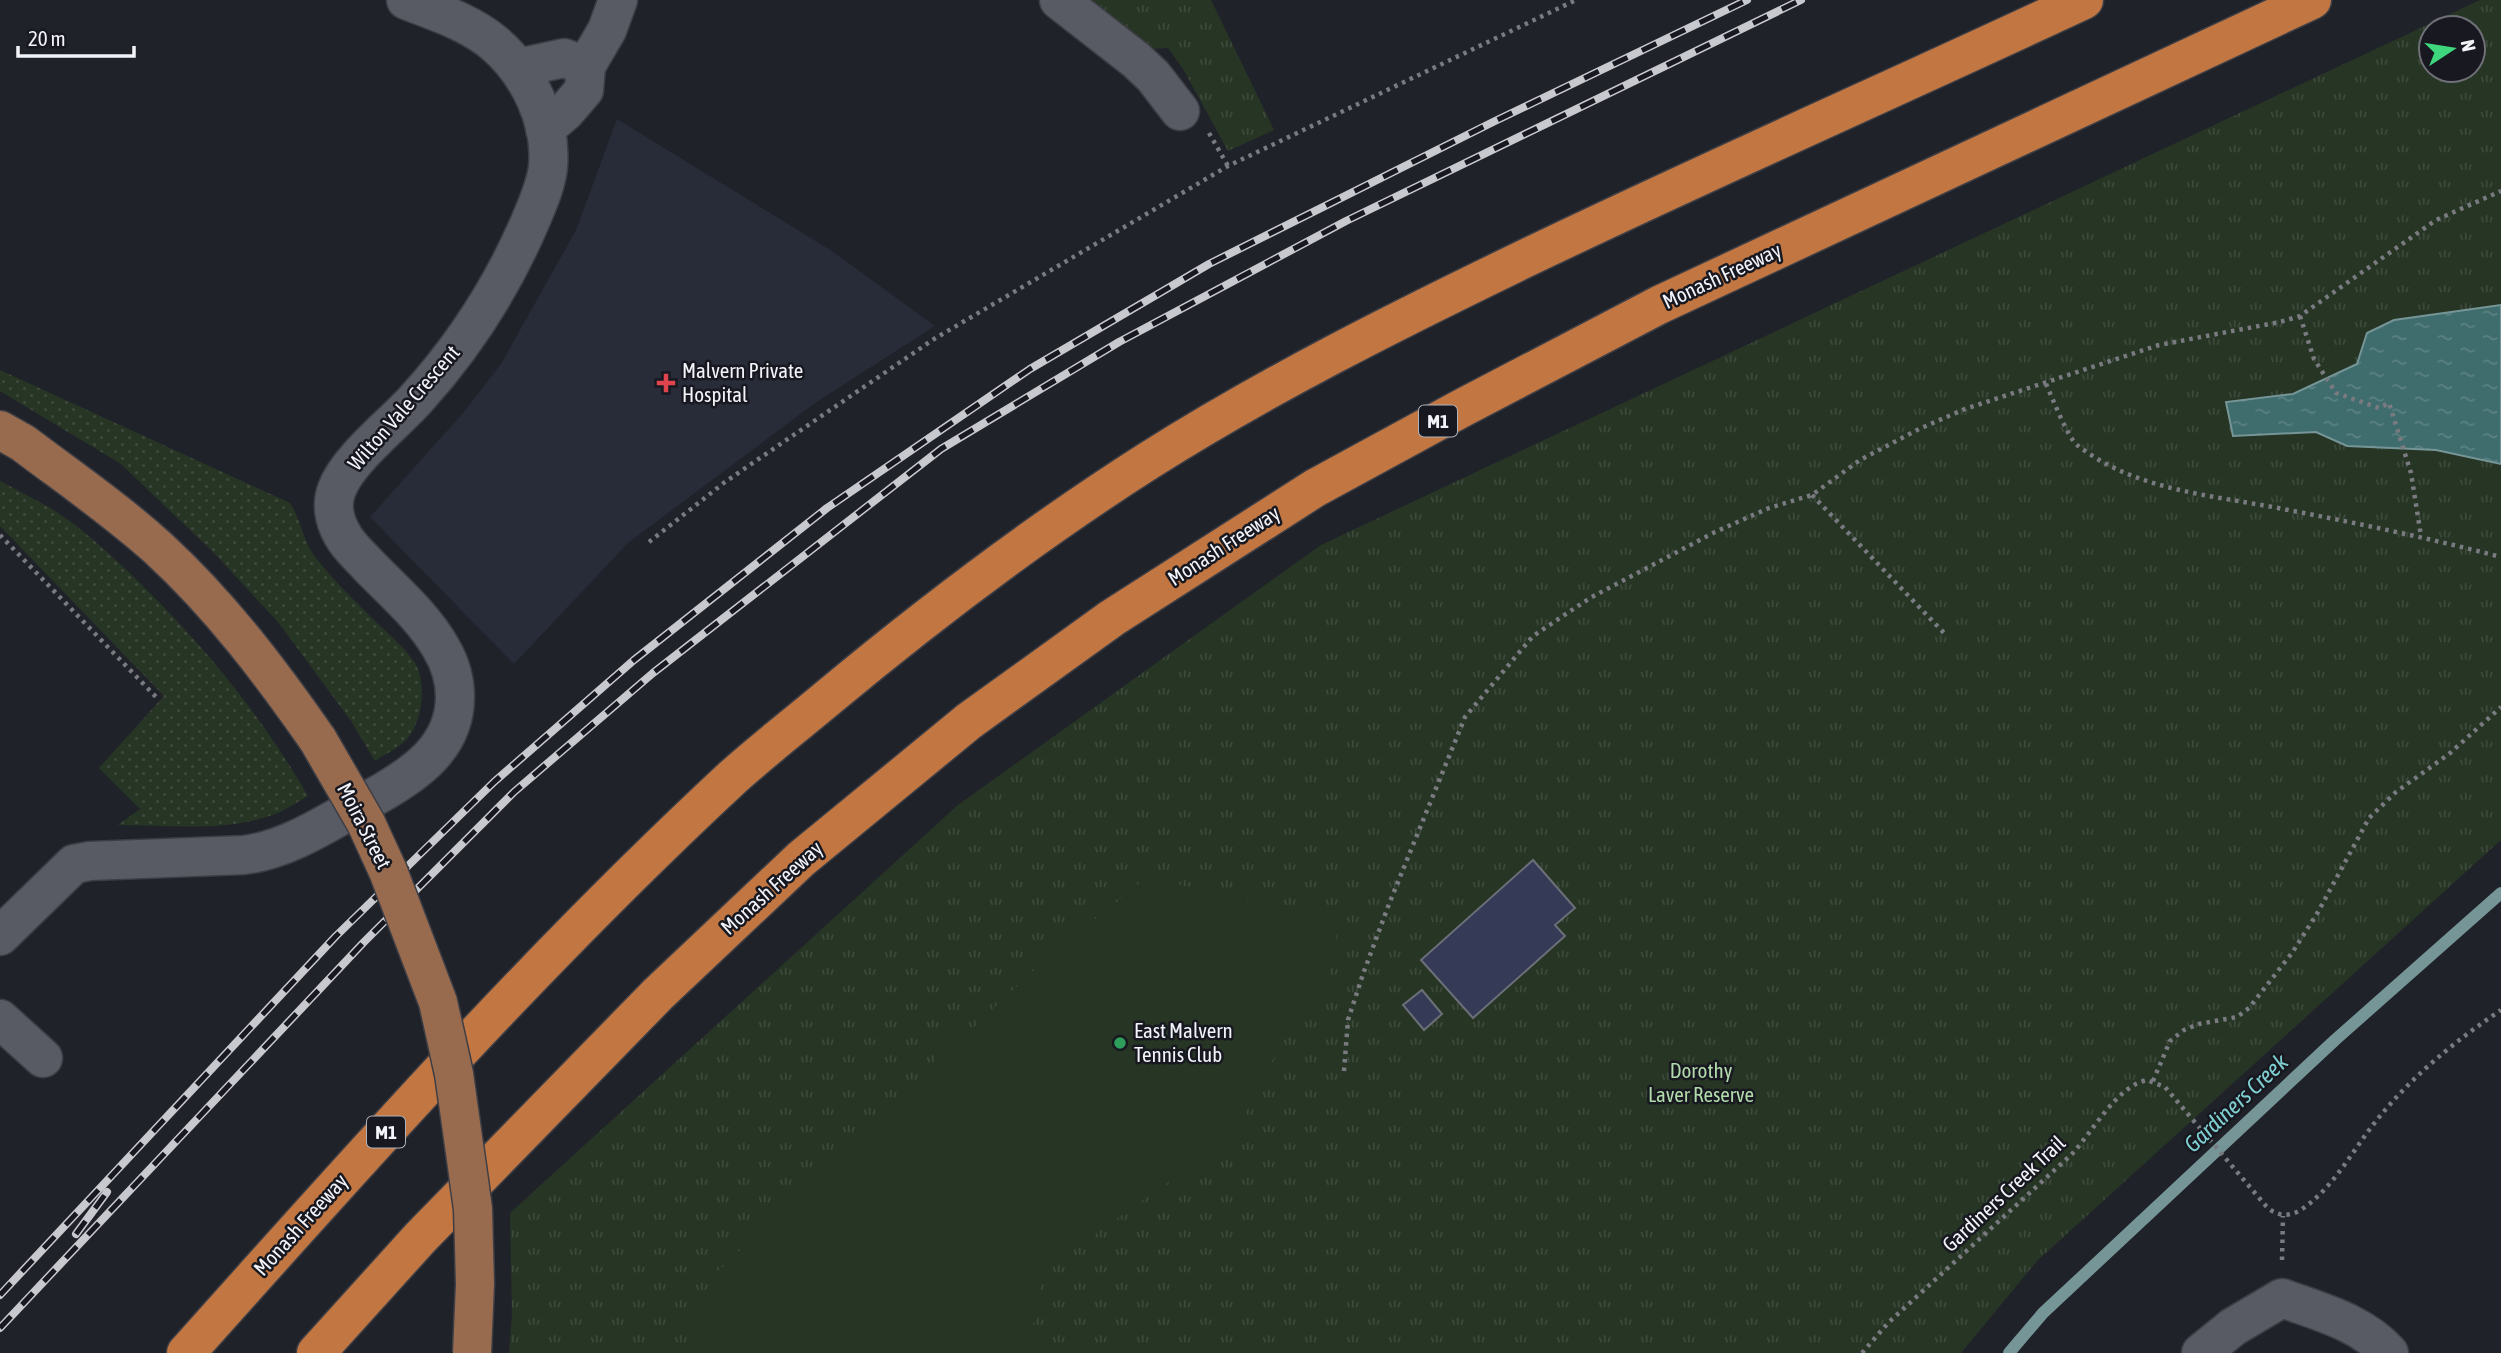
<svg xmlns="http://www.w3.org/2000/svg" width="2501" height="1353" font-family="'Asap Condensed',sans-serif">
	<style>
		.built { fill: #282b38 }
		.grass { fill: url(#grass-dots) }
		.park { fill: url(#park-tufts); fill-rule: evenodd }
		.garden { fill: #273525 }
		.water { fill: url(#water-ripples); stroke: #759597; stroke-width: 2 }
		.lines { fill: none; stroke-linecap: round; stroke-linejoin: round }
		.stream { stroke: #759597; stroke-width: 12 }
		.building { fill: #353b57; stroke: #6c6f78; stroke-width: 2 }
		.minor-casing { stroke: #3d3e45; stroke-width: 41 }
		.major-casing { stroke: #3d3e45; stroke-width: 41 }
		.highway-casing { stroke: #3d3e45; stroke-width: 41 }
		.path { stroke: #797b81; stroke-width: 4.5; stroke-dasharray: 3.5 5; stroke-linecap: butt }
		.minor { stroke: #585b64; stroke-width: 38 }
		.major { stroke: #986b4f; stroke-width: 38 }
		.highway { stroke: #c27641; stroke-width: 38 }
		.rail-casing { stroke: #c8c9cf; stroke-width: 8 }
		.rail { stroke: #171820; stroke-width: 5; stroke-dasharray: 16; stroke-linecap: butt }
		.major-bridge-casing { stroke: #3d3e45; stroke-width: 41; stroke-linecap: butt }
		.major-bridge { stroke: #986b4f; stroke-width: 38 }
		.health-dot { fill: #e0444e; stroke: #171820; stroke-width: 2.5 }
		.leisure-dot { fill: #2e9e5b; stroke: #171820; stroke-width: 2.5 }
		.labels { text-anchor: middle; stroke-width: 5; stroke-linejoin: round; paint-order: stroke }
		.shield { fill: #171820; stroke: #b1b2b9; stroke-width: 2 }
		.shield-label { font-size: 19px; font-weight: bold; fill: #f3f4fa }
		.street-label { font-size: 21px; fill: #f3f4fa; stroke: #171820 }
		.poi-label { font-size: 21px; fill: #f3f4fa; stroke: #171820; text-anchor: start }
		.park-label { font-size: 21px; fill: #b1dbaa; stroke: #171820 }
		.water-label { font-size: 23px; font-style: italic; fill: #7fd0d2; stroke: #171820 }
	</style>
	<defs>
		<pattern id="grass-dots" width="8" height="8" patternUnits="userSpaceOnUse" patternTransform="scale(1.75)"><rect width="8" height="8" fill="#273525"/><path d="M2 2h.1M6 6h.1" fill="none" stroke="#3c493b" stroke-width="1.8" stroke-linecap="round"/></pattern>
		<pattern id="park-tufts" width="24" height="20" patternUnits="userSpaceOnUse" patternTransform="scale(1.75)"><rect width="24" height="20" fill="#273525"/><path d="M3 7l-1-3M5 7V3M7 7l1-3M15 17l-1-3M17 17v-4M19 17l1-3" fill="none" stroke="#3c493b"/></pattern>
		<pattern id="water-ripples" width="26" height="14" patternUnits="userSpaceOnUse" patternTransform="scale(1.75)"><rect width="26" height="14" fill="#3f6c6d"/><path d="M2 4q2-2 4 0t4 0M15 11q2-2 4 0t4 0" fill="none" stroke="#5b8283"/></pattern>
	</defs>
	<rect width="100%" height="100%" fill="#202229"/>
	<path class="built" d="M617,119L832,251L935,326L815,403L628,543L514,664L370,517L463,413L501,364L576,230Z"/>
	<g class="grass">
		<path d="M0,370L290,503C301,520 303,541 315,557C334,581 356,602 378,624C391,636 405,648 415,663C427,684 423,722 406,740C397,749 385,754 375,761L351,721L278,622L214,553L121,464L0,391Z"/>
		<path d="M0,481C17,490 35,499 52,509C75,523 97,543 118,562C191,630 258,709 308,796C299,801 290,807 280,812C231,833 170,825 118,825L140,809L99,768L164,696L0,526Z"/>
	</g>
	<g class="park">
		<path d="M1090,0H1211L1274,130L1228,151L1183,69L1168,48L1148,49Z"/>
		<path d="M2480,0H2501V840L2037,1261L1961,1353H509L512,1314L510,1213L958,805L1321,545ZM2431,28H2473V70H2431Z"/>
	</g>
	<path class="garden" d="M1140,877L1345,918L1337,933L1322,1009L1301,1005L1234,1136L1044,1270L1028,1353H684L711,1278L932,1068L945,1019L973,1028L1055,950L1138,886Z"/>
	<path class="water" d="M2501,305V464L2436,450L2347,446L2316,432L2233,436L2226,402L2293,394L2357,364L2367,333L2394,320Z"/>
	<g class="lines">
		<path class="stream" d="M2009,1353L2043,1313L2335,1040L2501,893"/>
	</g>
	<g class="building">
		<path d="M1533,860L1575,908L1555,925L1565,936L1473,1018L1421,960Z"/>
		<path d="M1422,990L1442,1014L1424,1030L1403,1005Z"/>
	</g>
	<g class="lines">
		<g class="minor-casing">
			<g id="minor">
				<path d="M1059,0L1136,60L1153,76L1180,111"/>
				<path d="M518,68L564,58L586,66"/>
				<path d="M545,129L566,111L584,90L586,66L607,30L618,0"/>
				<path d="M0,936L74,864L90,861L244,855C292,849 334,818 376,796C415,774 455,747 455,697C455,680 450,663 441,648C423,616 393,591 368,565C359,555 348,546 342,534C334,520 331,504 337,489C348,459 395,423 417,398C465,345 502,287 530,222C537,205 546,186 548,167C552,121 529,73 494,43C469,22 436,12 406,0"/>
				<path d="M0,1019L43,1058"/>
				<path d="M2201,1353L2233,1327L2282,1298C2320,1312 2361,1322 2389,1353"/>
			</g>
		</g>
		<g class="major-casing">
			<path id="major" d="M0,430L23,443C68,477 116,510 158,548C220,605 270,671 318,740"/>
		</g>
		<g class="highway-casing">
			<g id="highway">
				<path d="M186,1353C362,1156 539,957 733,777C762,751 794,726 824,701C927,615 1035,533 1148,461C1268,385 1396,321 1524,259C1709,170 1898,87 2084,0"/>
				<path d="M316,1353L420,1238L658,994L801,859L969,721L1112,618L1315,488L1462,408L1659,305L2312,0"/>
			</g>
		</g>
		<g class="path">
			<path d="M1209,133L1228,166"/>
			<path d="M2300,316L2314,359L2336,393L2379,408L2389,403L2411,473L2421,536"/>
			<path d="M2046,384C2052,397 2068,438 2077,445C2136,491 2212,495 2283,509C2356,523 2429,538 2501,557"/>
			<path d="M1812,495L1945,634"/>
			<path d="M0,535L157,698"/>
			<path d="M649,542L725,482L934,339L1228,166L1576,0"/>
			<path d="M1344,1071L1348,1020L1363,974L1389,904L1465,717L1533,636L1590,598L1715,532L1769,508L1812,495L1860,460L1919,429L1965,409L2159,345L2280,322L2300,316L2436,220L2501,191"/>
			<path d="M2153,1081L2170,1041L2184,1030L2199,1024L2237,1017L2249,1008L2292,953L2318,912L2369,818L2396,792L2449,754L2501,707"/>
			<path d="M2282,1260L2283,1216"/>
			<path d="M1862,1353L1888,1323L2072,1154C2093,1131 2117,1086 2147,1080L2165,1087L2266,1206C2278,1218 2292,1217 2305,1207C2335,1185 2353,1150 2376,1121C2411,1077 2455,1041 2501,1010"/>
		</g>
		<use href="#minor" class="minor"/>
		<use href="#major" class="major"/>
		<use href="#highway" class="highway"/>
		<g class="rail-casing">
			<g id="rail">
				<path d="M76,1234L107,1192"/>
				<path d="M0,1295L336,936L494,782L634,660L827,508L1030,369L1209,264L1493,122L1747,0"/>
				<path d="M0,1328L364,942L514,792L653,673L941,449L1119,342L1346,221L1801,0"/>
			</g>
		</g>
		<use href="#rail" class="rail"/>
		<g class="major-bridge-casing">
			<path id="major-bridge" d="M318,740L366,823L388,871L438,1002L454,1074L473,1209L475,1284L472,1353"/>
		</g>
		<use href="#major-bridge" class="major-bridge"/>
	</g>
	<path class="health-dot" d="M662.5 372.5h7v7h7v7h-7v7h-7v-7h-7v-7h7z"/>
	<circle class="leisure-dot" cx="1120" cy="1043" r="7"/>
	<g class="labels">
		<g class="shield">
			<rect x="1419" y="405.5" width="38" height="31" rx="5"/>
			<rect x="367" y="1116.5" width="38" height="31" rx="5"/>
		</g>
		<g class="shield-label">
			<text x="1438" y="428">M1</text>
			<text x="386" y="1139">M1</text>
		</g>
		<g class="street-label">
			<text transform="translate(1722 276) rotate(-25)" y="7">Monash Freeway</text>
			<text transform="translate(404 408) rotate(-49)" y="7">Wilton Vale Crescent</text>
			<text transform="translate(1224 546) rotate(-33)" y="7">Monash Freeway</text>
			<text transform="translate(364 826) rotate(63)" y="7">Moira Street</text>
			<text transform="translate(772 888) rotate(-42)" y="7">Monash Freeway</text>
			<text transform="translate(2004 1194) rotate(-43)" y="7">Gardiners Creek Trail</text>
			<text transform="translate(301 1225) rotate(-48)" y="7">Monash Freeway</text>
		</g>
		<g class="poi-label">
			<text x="682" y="378">Malvern Private<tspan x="682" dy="24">Hospital</tspan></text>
			<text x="1134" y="1038">East Malvern<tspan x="1134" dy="24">Tennis Club</tspan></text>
		</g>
		<g class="park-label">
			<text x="1701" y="1078">Dorothy<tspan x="1701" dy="24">Laver Reserve</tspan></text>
		</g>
		<g class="water-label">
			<text transform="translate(2236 1103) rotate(-43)" y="8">Gardiners Creek</text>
		</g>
	</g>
	<g transform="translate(2452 49) rotate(78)"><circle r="33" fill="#171820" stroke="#6f7077" stroke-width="2"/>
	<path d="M0-5L12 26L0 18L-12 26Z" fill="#3fd77d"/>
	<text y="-10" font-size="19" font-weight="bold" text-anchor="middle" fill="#f3f4fa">N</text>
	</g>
	<path d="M18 46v10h116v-10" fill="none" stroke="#f3f4fa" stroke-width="3.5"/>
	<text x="28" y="46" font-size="21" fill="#f3f4fa" stroke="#171820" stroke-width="5" paint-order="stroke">20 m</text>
</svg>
